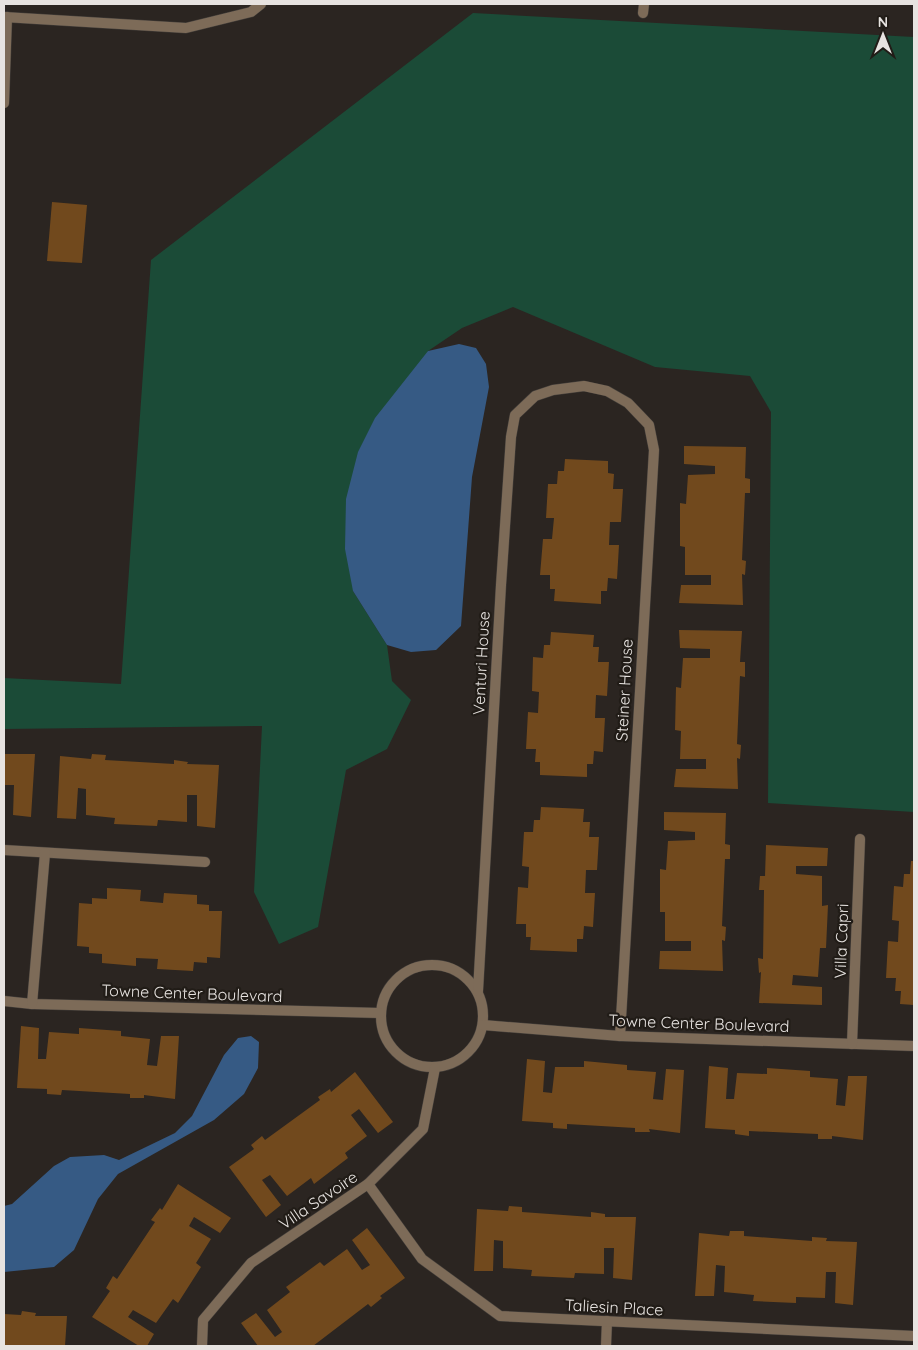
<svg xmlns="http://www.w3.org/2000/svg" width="918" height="1350" font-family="Quicksand,sans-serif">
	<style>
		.green { fill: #1b4b37 }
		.water { fill: #365a84 }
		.building { fill: #71491d }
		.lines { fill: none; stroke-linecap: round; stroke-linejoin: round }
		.lane-casing { stroke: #45403c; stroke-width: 11 }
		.street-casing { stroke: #45403c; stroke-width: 11 }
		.lane { stroke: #7d6b58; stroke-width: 10 }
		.street { stroke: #7d6b58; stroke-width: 10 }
		.labels { text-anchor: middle; stroke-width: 4.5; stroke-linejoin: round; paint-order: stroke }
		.street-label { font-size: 16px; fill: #e7e3e0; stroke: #211c17 }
	</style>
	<rect width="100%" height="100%" fill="#2b2521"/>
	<path class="green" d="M473,13L914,37V812L768,803L771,412L750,376L655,367L513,307L462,328L428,351L353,591L387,645L392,681L411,700L387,749L346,770L318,927L279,944L254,892L262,726L4,729V678L121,684L151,260Z"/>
	<g class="water">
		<path d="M459,344L476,348L486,364L489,387L472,477L461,626L436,650L411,652L387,645L353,591L345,549L346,499L358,452L375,418L428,351Z"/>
		<path d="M251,1036L259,1042L258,1068L244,1094L214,1120L118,1174L98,1199L74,1250L54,1267L4,1272V1206L12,1204L54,1166L70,1157L104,1155L119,1160L175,1133L192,1116L224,1055L238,1038Z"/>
	</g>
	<g class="building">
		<path d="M52,202L87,205L82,263L47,261Z"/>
		<path d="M684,446L746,447L745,478L750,479V493H745L742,560L746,561L745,575L742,574L743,605L679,603L681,585H711V575H685V547L680,546V503L686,504L688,475L715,474V466L684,464Z"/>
		<path d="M565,459L608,461V473L614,474L613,489H623L621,522H610L609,545H619L617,579L608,578L607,591H601V604L554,601L555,589H550V575H540L543,539H552L554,518H546L548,484H557L558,471H564Z"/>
		<path d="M679,630L742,631L740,662H745V677L740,676L737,744L741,745L740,759L737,758L738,789L674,787L676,769H706V759H680L681,731L675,730L676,687L681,688L683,658H710V649L680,648Z"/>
		<path d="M551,632L594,635L593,647H599L598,662H609L607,696L596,695L595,718H605L603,752L594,751L593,764H587V777L540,775V762H535L536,749H526L528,712L538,713L539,692L532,691L533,657L543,658L544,645H550Z"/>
		<path d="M4,754H35L31,817L13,815L14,785H4Z"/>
		<path d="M92,754L106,755L105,760L174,764V760L188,762L187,764L219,765L215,828L197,826V795H187V822L158,820L157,826L114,824L115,818L86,815V789L78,788L76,819L57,818L60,756L91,759Z"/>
		<path d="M541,807L584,809L583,822H590L589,837H599L597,870H586L585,893H595L593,927L584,926L583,939H577V952L530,950L531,937H526V924H516L518,887L528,888L529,867L522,866L524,832H533L534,820H540Z"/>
		<path d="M664,812L726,813L725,844L730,845V859H725L722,926L726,927L725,941L722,940L723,971L659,969L660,951H691V941H665V912H660V869L666,870L668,841L695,840V832L664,830Z"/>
		<path d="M766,845L828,848L827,866H796V874L822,876V906L828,905L826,948H820L818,977L793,975L792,985L822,987V1005L759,1003L761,972L759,973L758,958L763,959L764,890H759L760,876H765Z"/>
		<path d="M911,861H914V1005L900,1004L901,991H895L896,978H886L888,941L898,942L899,921L892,920L894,886L903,887L904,874H910Z"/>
		<path d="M107,888L141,890L140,901L163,903L164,893L197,895V904L209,905V911H222L220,958L207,957V963L194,962L193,971L157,969L158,959L136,958V966L102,963V954L89,953V947L77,946L79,903L92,904V898L107,899Z"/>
		<path d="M21,1026L39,1028L38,1059H46L49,1032L79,1034V1028L121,1031V1036L150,1039L147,1065L157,1066L161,1036H179L175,1099L144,1095V1098H130V1094L62,1090L61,1095L47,1094V1089L17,1088Z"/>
		<path d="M527,1059L545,1061L543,1092L552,1093L555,1067H584V1061L627,1065V1070L656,1072L653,1099L663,1100L666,1069L684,1070L680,1133L649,1129L650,1132H635V1128L567,1124V1129L553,1128V1123L522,1121Z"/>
		<path d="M709,1066L728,1068L726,1099H734L737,1073L767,1074V1068L810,1071V1077L838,1079L836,1105L845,1106L848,1076H867L863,1140L832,1136V1139H818V1134L749,1131V1136L735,1134V1130L705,1128Z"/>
		<path d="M355,1072L393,1122L378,1133L359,1109L351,1115L367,1136L345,1153L348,1158L314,1184L311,1178L287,1196L270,1175L262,1180L281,1205L266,1217L229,1167L254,1149L251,1145L262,1136L265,1140L320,1100L318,1097L330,1089L331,1092Z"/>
		<path d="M178,1184L231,1218L220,1233L194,1217L189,1226L211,1239L196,1263L201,1267L178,1303L173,1299L156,1323L133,1310L128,1317L154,1334L147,1346H139L92,1317L110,1291L106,1288L113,1276L117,1279L155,1222L151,1220L160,1208L162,1210Z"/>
		<path d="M509,1206L522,1207V1212L591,1217V1212L605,1214V1217H636L632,1280L613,1278L614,1248H604V1274L575,1273L574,1278L531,1276L532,1270L503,1268V1241L494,1240L493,1271H474L477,1209L508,1211Z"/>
		<path d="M367,1228L405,1278L380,1296L382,1298L371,1307L368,1304L313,1346H258L241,1323L256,1313L275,1337L282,1332L267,1310L290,1292L286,1287L320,1262L324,1266L347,1249L362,1270L370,1265L352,1240Z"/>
		<path d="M730,1231H744V1236L812,1241V1237L827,1238L826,1241L857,1242L853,1305L835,1303L836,1272H826L825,1298L796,1297V1303L753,1301L754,1295L724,1292L725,1266L716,1265L714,1296H695L699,1233L729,1236Z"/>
		<path d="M22,1311L36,1313L35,1316H67L65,1346H4V1314L21,1315Z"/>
	</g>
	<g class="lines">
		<g class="lane-casing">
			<path id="lane" d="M606,1346L607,1321"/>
		</g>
		<g class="street-casing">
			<g id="street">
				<path d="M643,13L644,4"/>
				<path d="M4,17L186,28L251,12L261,4"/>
				<path d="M4,103L7,17"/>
				<path d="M4,850L205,862"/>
				<circle cx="432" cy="1016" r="51"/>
				<path d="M478,991L501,585L511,437L515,415L535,396L553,390L584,386L607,391L628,403L649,425L654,450L620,1036"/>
				<path d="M4,1001L32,1004L380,1013"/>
				<path d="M32,1004L45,853"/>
				<path d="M483,1025L620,1036L914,1046"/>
				<path d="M852,1044L860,839"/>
				<path d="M368,1184L422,1259L500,1316L914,1336"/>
				<path d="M202,1346L203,1320L251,1263L368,1184L423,1129L435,1068"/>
			</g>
		</g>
		<use href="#lane" class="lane"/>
		<use href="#street" class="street"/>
	</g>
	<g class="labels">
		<g class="street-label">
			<text transform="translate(481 663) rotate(-87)" y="6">Venturi House</text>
			<text transform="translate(624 690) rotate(-87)" y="6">Steiner House</text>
			<text transform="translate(841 941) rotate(-88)" y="6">Villa Capri</text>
			<text transform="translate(192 993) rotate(2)" y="6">Towne Center Boulevard</text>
			<text transform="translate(699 1023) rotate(2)" y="6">Towne Center Boulevard</text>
			<text transform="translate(318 1200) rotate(-34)" y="6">Villa Savoire</text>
			<text transform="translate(614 1307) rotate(3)" y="6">Taliesin Place</text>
		</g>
	</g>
	<rect width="918" height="1350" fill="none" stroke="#e7e3e0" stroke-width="10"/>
	<g transform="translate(883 35)" stroke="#211c17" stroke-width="4" paint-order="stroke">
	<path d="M0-4L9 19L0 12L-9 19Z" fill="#e7e3e0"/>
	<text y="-8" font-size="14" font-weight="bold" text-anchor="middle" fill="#e7e3e0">N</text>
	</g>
</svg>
